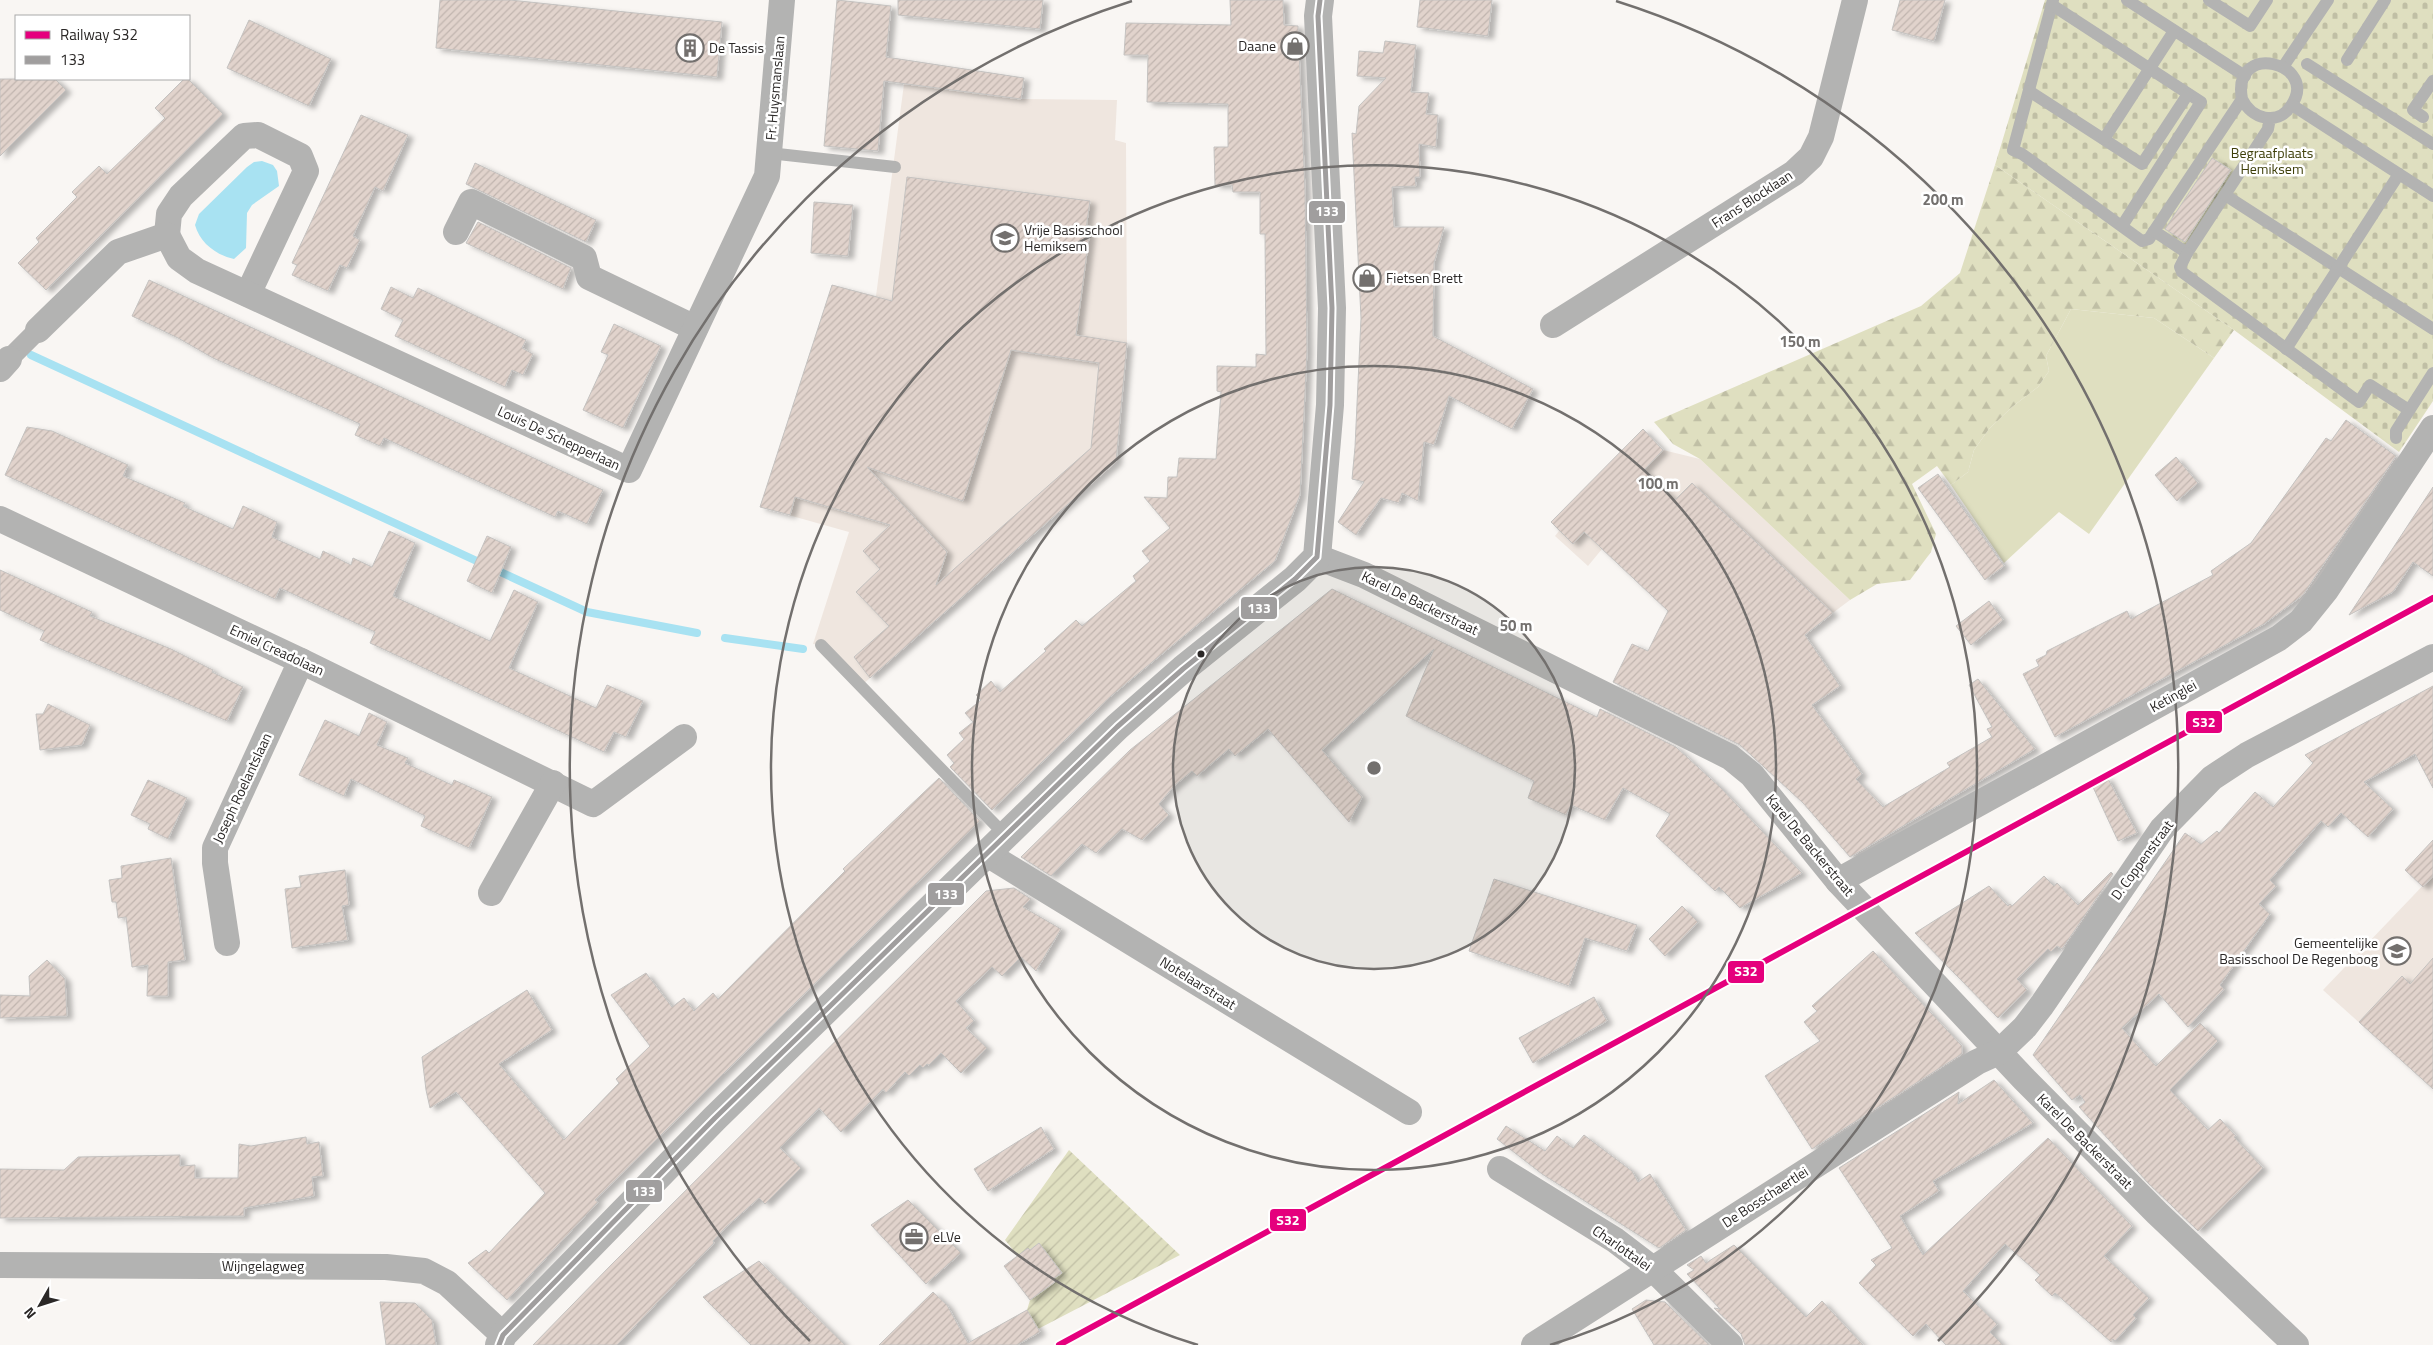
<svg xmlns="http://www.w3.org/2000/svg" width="2433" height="1345" font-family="'Titillium Web',sans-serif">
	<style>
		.built { fill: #efe6df }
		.grass { fill: #dfdfc0 }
		.forest { fill: url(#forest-firs) }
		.cemetery { fill: url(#cemetery-stones) }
		.garden { fill: url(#garden-furrows) }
		.water { fill: #a8e2f2 }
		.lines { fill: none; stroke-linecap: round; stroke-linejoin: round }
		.stream { stroke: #a8e2f2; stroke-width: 8 }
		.building { fill: url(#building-hatch); stroke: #c4c2c0; fill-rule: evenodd; filter: url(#shadow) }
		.service { stroke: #b3b3b2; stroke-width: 12 }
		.pedestrian { stroke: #b3b3b2; stroke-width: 20 }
		.minor { stroke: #b3b3b2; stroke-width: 26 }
		.tertiary { stroke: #b3b3b2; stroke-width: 28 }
		.bus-1-casing { stroke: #fff; stroke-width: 9 }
		.bus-1 { stroke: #a09e9e; stroke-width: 5 }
		.rail-1-casing { stroke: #fff; stroke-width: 10 }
		.rail-1 { stroke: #e5007d; stroke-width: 6 }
		.ring { fill: none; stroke: #73706e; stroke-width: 2.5 }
		.bus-dot { fill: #2b2827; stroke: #fff; stroke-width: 2 }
		.labels { text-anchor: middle; stroke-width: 5; stroke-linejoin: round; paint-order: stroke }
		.poi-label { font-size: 14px; fill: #2b2827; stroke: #fff; text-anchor: start }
		.street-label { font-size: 14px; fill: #2b2827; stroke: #fff }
		.park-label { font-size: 14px; fill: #3e3f0a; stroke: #fff }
		.centre { fill: #73706e; stroke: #fff; stroke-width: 2.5 }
		.ring-label { font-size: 15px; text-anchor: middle; font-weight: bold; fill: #73706e; stroke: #fff; stroke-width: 5; stroke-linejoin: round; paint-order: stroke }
		.line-badge { stroke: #fff; stroke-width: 2 }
		.badge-label { font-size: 14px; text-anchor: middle; font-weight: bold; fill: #fff }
	</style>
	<defs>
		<pattern id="forest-firs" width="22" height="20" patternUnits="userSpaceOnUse" patternTransform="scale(1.25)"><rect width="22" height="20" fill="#dfdfc0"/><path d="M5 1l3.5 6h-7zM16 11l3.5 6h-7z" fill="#c0bfa5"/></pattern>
		<pattern id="cemetery-stones" width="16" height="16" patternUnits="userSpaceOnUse" patternTransform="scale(1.25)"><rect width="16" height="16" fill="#dfdfc0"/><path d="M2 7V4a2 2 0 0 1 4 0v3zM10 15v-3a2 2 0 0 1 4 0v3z" fill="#c0bfa5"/></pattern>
		<pattern id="garden-furrows" width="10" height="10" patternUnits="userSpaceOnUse" patternTransform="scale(1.25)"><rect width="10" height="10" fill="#dfdfc0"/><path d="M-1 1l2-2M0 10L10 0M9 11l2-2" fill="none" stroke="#c0bfa5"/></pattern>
		<pattern id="building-hatch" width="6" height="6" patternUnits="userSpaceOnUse" patternTransform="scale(1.25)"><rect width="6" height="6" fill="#e1d3cc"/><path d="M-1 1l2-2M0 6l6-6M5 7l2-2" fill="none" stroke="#c1b5af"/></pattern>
		<filter id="shadow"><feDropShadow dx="5.5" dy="3" stdDeviation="2.5" flood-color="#0004"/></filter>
	</defs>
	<rect width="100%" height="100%" fill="#f9f6f3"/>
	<g class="built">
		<path d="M904,84L1021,99L1117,100L1115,140L1126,143L1127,343L1116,462L861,686L821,645L813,644L849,532L760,507L832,285L876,296Z"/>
		<path d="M1643,429L1663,450L1700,459L1850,600L1742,681L1602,549L1588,566L1555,536L1559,531L1551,522Z"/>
		<path d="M2433,875V1089L2323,990Z"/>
	</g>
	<path class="grass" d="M2071,309L2154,318L2214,358L2089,534L2059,512L2004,563L1951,485L1968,472L1974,450L1989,429L2012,407L2038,387L2049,371L2046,356Z"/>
	<path class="forest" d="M1995,165L2234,330L2214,358L2154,318L2071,309L2046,356L2049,371L2038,387L2012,407L1989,429L1974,450L1968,472L1951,485L1937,466L1912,484L1936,534L1931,552L1910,580L1877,584L1850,600L1700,459L1673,444L1654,422L1921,306L1960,273Z"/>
	<path class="cemetery" d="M2045,0H2433V401L2399,452L2234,330L1995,165Z"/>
	<path class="garden" d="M1069,1150L1180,1255L1038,1329L1027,1310L1030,1300L1055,1282L1053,1279L1062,1273L1039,1244L1018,1256L1005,1240Z"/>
	<path class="water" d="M262,161L273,165L277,171L279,186L252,205L247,213L246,248L234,259C216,255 200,243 195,225L199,214L247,167L254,162Z"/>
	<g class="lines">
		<g class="stream">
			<path d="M31,355L587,612L697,633"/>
			<path d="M725,638L803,649"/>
		</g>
	</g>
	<g class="building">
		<path d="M440,0H510L722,22L717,77L436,48Z"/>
		<path d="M837,0L891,6L886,57L1024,78L1021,99L884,81L878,151L824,146Z"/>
		<path d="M898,0H1043L1040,29L898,15Z"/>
		<path d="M1230,0H1283L1284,25L1298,26L1305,190L1307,351L1300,495L1275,561L1111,696L992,810L950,767L954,763L947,755L964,739L959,733L973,722L965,713L981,700L976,695L991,681L1000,692L1046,651L1044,649L1076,620L1082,626L1136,581L1133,576L1150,561L1142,551L1170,528L1144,497L1167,498L1168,477H1177L1179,458L1216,459L1221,392L1217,391V366L1256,367V354L1266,355L1265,234H1260V192H1233L1232,185H1215L1214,147H1228V104L1147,102L1148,55H1124L1126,23L1231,25Z"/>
		<path d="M1420,0H1492L1488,36L1417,27Z"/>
		<path d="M1900,0H1945L1934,41L1892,30Z"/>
		<path d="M249,20L331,59L309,106L227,68Z"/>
		<path d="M1385,41L1416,45L1411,92L1429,93L1426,114L1438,115L1436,147L1419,144L1420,177H1415L1416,186L1392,187L1394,227H1444L1434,263L1433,336L1533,389L1512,429L1449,396L1434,445L1424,442L1418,501L1402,493L1399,503L1381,498L1356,535L1338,522L1364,482L1352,479L1355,447L1361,318L1352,133L1356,134L1359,106L1386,78L1357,76L1359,51L1383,53Z"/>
		<path d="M0,79H55L66,90L0,156Z"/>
		<path d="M184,79H188L223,114L46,290L18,263L39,242L36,238L77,197L72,192L99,166L107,174L165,118L155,108Z"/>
		<path d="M361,115L408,135L383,191L375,187L353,236L360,240L347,268L340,265L328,291L292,275L297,265L292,263Z"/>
		<path d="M2212,158L2231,170L2185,242L2165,229Z"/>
		<path d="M475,163L596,220L586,242L466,184Z"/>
		<path d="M907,177L1090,201L1086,229L1090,230L1076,335L1127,343L1116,462L870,678L854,657L889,626L856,592L880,569L863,551L890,525L795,497L790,515L760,507L832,285L892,301ZM1011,350L1099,363L1091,448L936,585L947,552L867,467L963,501Z"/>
		<path d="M814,202L853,205L848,256L811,253Z"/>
		<path d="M478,222L571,268L563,289L466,243Z"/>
		<path d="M149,280L603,490L587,524L558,511L555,517L384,438L380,446L355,435L360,424L213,358L178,338L132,316Z"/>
		<path d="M391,287L413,298L418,288L526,340L522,348L533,354L523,375L512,370L505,387L395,336L403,320L381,309Z"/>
		<path d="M614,324L661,346L623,428L583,410L608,355L601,352Z"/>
		<path d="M2346,420L2396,456L2303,595L2264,624L2055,737L2023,674L2039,666L2036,660L2046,655L2047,651L2127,611L2131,619L2213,575L2211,571L2251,543L2326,438L2331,441Z"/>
		<path d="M27,427L52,431L128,465L123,476L185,503L183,506L233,529L243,506L277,522L272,537L320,559L323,551L351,565L353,558L372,567L389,531L415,543L393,596L490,641L514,590L538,602L509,668L596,708L607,685L643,701L626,737L614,732L604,752L370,643L375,632L280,588L275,599L5,475Z"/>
		<path d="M1643,429L1663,450L1644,470L1675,500L1692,483L1833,613L1805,635L1840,686L1812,705L1862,774L1856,779L1883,807L1950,767L1947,763L1992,737L1987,729L1992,727L1969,685L1978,679L2035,749L1850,857L1803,803L1740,745L1613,682L1632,644L1648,651L1668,611L1584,532L1573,544L1551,522Z"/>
		<path d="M2176,457L2198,483L2177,501L2155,475Z"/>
		<path d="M1938,474L2004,566L1985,580L1918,488Z"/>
		<path d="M2433,487V576L2413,562L2393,592L2349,615Z"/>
		<path d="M487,536L511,547L492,593L467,581Z"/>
		<path d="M0,570L92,612L90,616L171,649L213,670L212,672L243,687L227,721L40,640L44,631L0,610Z"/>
		<path d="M1332,589L1597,717L1600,709L1676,747L1720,787L1802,873L1740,908L1719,887L1715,891L1656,836L1670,814L1623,788L1605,820L1571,805L1566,815L1528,798L1534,781L1406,716L1434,649L1322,750L1362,797L1349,822L1268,729L1235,756L1229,749L1197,776L1192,771L1174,786L1159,804L1169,815L1142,840L1122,829L1096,853L1082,844L1051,876L1021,857L1130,750Z"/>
		<path d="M1989,601L2003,620L1971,645L1956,626Z"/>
		<path d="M2433,686V788L2415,754L2364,782L2393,809L2368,837L2341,813L2328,827L2321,821L2270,880L2276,886L2259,904L2270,914L2220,985L2224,989L2188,1027L2159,994L2122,1028L2156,1066L2200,1023L2218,1041L2170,1090L2208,1130L2220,1119L2236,1136L2234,1137L2263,1168L2198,1231L2148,1183L2079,1107L2085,1102L2080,1095L2072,1100L2033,1055L2185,833L2201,844L2217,831L2219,833L2255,792L2273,807L2313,763L2305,755Z"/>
		<path d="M48,704L90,725L82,745L40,750L36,714H43Z"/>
		<path d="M369,713L387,722L377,745L408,758L405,763L452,785L454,780L492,797L469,848L421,826L425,816L351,779L344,796L299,775L325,720L359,736Z"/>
		<path d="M2107,777L2137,833L2118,841L2092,785Z"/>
		<path d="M939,778L980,821L595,1200L598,1202L507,1300L468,1263L486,1250L489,1253L545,1193L456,1092L430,1108L426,1090L422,1057L527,990L552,1030L499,1064L564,1140L619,1083L616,1079L650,1046L611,995L646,973L672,1007L684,998L694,1011L713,993L718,999L845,871L843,869Z"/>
		<path d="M148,780L187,798L168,839L148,829L150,824L131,815Z"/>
		<path d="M2433,840V876L2423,887L2405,870Z"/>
		<path d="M171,858L185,960L168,962V996H147L148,965L132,967L126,917L118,918L116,902H112L109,880L122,878L121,866Z"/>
		<path d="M345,870L349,905L342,906L348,940L292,948L285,889L301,887L299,876Z"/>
		<path d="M2111,872L2113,874L2062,949L2057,946L2051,952L2048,949L2017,979L2027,990L1998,1018L1915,933L1989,886L2008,906L2010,904L2012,906L2044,876L2054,886L2057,883L2078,905Z"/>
		<path d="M1494,879L1637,925L1627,951L1585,938L1569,986L1469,951Z"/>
		<path d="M1014,888L1031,899L1023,907L1061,929L1036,971L1021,957L1002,976L992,967L956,1001L974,1021L966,1028L987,1048L961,1073L941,1053L929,1065L927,1064L923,1068L920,1065L909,1076L905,1072L886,1093L883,1089L841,1132L819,1108L780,1148L801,1168L765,1204L759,1198L726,1227L713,1241L714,1243L617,1345H533L612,1264L986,891Z"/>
		<path d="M1682,906L1698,922L1665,956L1649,939Z"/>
		<path d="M1873,951L1962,1046V1054L1812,1149L1765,1076L1820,1041L1804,1022L1817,1011L1812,1006Z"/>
		<path d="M2433,958V1089L2359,1022L2402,976L2410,984Z"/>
		<path d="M47,960L65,979L67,1016L0,1018V995L30,996L29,976Z"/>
		<path d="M1594,997L1607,1021L1533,1063L1519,1038Z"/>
		<path d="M1994,1080L2033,1123L1933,1181L1939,1191L1900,1216L1923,1255L2048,1138L2132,1226L2104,1256L2149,1298L2133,1315L2136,1318L2115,1341L2113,1339L2111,1342L2055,1293L2052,1296L2035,1280L2040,1275L2005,1244L1963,1291L1997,1324L1990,1332L2003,1345H1946L1926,1324L1913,1336L1859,1283L1876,1265L1871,1260L1892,1248L1839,1168L1959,1092L1958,1104Z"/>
		<path d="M1506,1126L1545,1151L1557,1136L1573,1148L1584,1135L1632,1171L1638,1182L1650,1174L1686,1230L1659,1248L1542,1174L1497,1139Z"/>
		<path d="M1041,1127L1054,1149L988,1191L974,1169Z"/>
		<path d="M306,1137L307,1144L319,1142L323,1176L312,1177L314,1196L244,1208V1216L0,1218V1169L64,1170L78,1157L180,1155V1166L195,1165V1178H238L239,1144L251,1146Z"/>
		<path d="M908,1200L961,1253L926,1284L871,1225Z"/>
		<path d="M1039,1243L1062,1273L1053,1279L1055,1282L1030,1300L1004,1266L1028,1248L1030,1250Z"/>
		<path d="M1734,1245L1806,1317L1822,1301L1863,1345H1745L1741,1334L1714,1308L1720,1309L1687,1274L1694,1270L1687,1265L1701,1256L1706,1263Z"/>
		<path d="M759,1261L845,1345H751L703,1297Z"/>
		<path d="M933,1292L947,1305L968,1343L1027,1310L1040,1332L1017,1345H879Z"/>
		<path d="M1646,1300L1665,1302L1709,1345H1654L1632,1309Z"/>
		<path d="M380,1302L415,1303L432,1320L436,1345H386Z"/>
	</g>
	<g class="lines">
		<g class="service">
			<path d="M2053,0L2013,150L2022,154L2142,241L2149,239L2154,231"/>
			<path d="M2127,0L2245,76"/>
			<path d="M2209,0L2250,26L2267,0"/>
			<path d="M2052,5L2201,102L2122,226"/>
			<path d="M2347,60L2385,0"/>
			<path d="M2307,64L2433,144"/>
			<path d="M2283,67L2328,0"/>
			<path d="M2029,91L2142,164L2188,94"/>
			<path d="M2242,99C2251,118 2277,127 2291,106C2321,63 2231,40 2242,99L2154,231L2187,253L2268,129L2270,118"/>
			<path d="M2292,105L2433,196"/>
			<path d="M2423,117L2413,110L2433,81"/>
			<path d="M2104,139L2174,31"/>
			<path d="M769,153L895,167"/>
			<path d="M2225,195L2433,329"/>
			<path d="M2187,253L2180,267L2182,272L2359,402L2370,385L2409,410"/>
			<path d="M2286,349L2399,174"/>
			<path d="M2396,438V431L2433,373"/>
			<path d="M821,645L1006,836"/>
		</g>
		<path class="pedestrian" d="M9,359L38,330"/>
		<g class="minor">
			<path d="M456,232L471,202L584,258L589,277L695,328"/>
			<path d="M167,235L169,214L181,196L244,136L258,135L300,156L306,171L248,294"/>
			<path d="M1553,325L1794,173L1811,157L1821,137L1855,0"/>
			<path d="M38,330L118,252L167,235L179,258L197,271L629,470L767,176L782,0"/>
			<path d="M0,369L9,359"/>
			<path d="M0,519L301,661L593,804L684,737"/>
			<path d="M1317,557L1364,575L1730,757L1752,775L1838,881L2024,1079L2157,1213L2296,1345"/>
			<path d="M987,854L1409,1112"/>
			<path d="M1838,881L2279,638L2301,621L2326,590L2433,428"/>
			<path d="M491,893L553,783"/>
			<path d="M227,943L215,863V848L301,661"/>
			<path d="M1500,1169L1615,1240L1653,1269L1730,1345"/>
			<path d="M0,1265L386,1267L424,1271L447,1283L503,1335"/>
			<path d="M1534,1345L1977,1062L1999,1052L2025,1027L2042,1005L2162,829L2212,778L2247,755L2433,657"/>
		</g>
		<path class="tertiary" d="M499,1345L503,1335L715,1118L1117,727L1183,669L1295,579L1317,557L1330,405L1332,308L1318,16L1320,0"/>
		<g class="bus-1-casing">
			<path id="bus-1" d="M499,1345L503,1335L715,1118L1117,727L1183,669L1295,579L1317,557L1330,405L1332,308L1318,16L1320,0"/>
		</g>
		<use href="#bus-1" class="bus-1"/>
		<g class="rail-1-casing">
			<path id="rail-1" d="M1059,1345L2433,598"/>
		</g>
		<use href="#rail-1" class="rail-1"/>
	</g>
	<circle cx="1374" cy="768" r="201" fill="#73706e" fill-opacity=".12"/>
	<g class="ring">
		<circle cx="1374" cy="768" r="201"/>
		<circle cx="1374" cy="768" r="402"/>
		<path d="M1198 1345A603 603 0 1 1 1550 1345"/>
		<path d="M810 1341A804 804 0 0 1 1132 1M1616 1A804 804 0 0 1 1938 1341"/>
	</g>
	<defs>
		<g id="shop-ring" transform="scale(1.4375)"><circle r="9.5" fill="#fff" stroke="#73706e" stroke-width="1.5"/><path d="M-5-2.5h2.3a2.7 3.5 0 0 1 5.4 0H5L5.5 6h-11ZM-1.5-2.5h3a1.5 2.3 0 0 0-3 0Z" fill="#73706e"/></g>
		<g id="building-ring" transform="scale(1.4375)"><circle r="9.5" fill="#fff" stroke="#73706e" stroke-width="1.5"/><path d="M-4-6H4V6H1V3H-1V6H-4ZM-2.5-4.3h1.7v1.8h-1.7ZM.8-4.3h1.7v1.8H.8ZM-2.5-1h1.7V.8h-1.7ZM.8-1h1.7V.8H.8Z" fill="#73706e"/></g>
		<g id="school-ring" transform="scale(1.4375)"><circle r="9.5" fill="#fff" stroke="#73706e" stroke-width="1.5"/><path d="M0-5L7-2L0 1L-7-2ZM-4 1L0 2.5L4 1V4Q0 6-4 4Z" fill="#73706e"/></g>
		<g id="office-ring" transform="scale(1.4375)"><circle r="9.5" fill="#fff" stroke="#73706e" stroke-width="1.5"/><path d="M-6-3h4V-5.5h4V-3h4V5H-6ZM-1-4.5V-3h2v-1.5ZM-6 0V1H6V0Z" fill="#73706e"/></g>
	</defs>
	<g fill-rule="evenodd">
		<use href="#shop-ring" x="1295" y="46"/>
		<use href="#building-ring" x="690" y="48"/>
		<use href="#school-ring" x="1005" y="238"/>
		<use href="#shop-ring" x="1367" y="278"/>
		<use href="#school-ring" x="2397" y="951"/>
		<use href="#office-ring" x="914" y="1237"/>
	</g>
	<circle class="bus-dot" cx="1201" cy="654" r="4.5"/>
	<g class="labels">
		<g class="poi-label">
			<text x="1276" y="51" text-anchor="end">Daane</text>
			<text x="709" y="53">De Tassis</text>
			<text x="1024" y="235">Vrije Basisschool<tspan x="1024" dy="16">Hemiksem</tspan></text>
			<text x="1386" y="283">Fietsen Brett</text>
			<text x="2378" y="948" text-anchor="end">Gemeentelijke<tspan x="2378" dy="16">Basisschool De Regenboog</tspan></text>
			<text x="933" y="1242">eLVe</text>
		</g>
		<g class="street-label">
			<text transform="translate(775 88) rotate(-85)" y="5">Fr. Huysmanslaan</text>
			<text transform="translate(1752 199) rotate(-33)" y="5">Frans Blocklaan</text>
			<text transform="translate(559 438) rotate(25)" y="5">Louis De Schepperlaan</text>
			<text transform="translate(1420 603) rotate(26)" y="5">Karel De Backerstraat</text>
			<text transform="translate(277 650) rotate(25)" y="5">Emiel Creadolaan</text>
			<text transform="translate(2173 696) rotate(-29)" y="5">Ketinglei</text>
			<text transform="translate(242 788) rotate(-65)" y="5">Joseph Roelantslaan</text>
			<text transform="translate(1810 845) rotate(50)" y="5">Karel De Backerstraat</text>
			<text transform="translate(2142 860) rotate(-54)" y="5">D. Coppenstraat</text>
			<text transform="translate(1198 983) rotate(32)" y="5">Notelaarstraat</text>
			<text transform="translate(2085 1141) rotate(45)" y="5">Karel De Backerstraat</text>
			<text transform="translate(1765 1197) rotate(-33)" y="5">De Bosschaertlei</text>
			<text transform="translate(1622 1248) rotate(35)" y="5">Charlottalei</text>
			<text x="263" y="1271">Wijngelagweg</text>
		</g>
		<g class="park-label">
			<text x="2272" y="158">Begraafplaats<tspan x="2272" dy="16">Hemiksem</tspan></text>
		</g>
	</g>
	<circle cx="1374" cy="768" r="8" class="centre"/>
	<g class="ring-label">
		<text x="1943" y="205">200 m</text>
		<text x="1800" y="347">150 m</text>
		<text x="1658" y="489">100 m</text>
		<text x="1516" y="631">50 m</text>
	</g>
	<g class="line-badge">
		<rect x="1308" y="200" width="38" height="24" rx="5" fill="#a09e9e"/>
		<rect x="1240" y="596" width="38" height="24" rx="5" fill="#a09e9e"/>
		<rect x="2185" y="710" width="38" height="24" rx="5" fill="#e5007d"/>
		<rect x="927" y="882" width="38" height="24" rx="5" fill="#a09e9e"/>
		<rect x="1727" y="960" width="38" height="24" rx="5" fill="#e5007d"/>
		<rect x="625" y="1179" width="38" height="24" rx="5" fill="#a09e9e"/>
		<rect x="1269" y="1208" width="38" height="24" rx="5" fill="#e5007d"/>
	</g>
	<g class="badge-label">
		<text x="1327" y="216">133</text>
		<text x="1259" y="613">133</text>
		<text x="2204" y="727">S32</text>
		<text x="946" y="899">133</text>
		<text x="1746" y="976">S32</text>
		<text x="644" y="1196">133</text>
		<text x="1288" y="1225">S32</text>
	</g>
	<rect x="15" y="15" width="175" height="65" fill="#ffffff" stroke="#aaa9a9"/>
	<rect x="25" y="31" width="25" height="8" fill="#e5007d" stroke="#aaa9a9"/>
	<text x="60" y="40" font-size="15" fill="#2b2827">Railway S32</text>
	<rect x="25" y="56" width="25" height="8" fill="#a09e9e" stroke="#aaa9a9"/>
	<text x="60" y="65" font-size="15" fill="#2b2827">133</text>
	<g transform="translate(40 1305) rotate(231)" stroke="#ffffff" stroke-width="4" paint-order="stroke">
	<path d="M0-4L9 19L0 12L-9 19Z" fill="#2b2827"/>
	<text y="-8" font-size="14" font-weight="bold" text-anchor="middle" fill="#2b2827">N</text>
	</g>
</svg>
